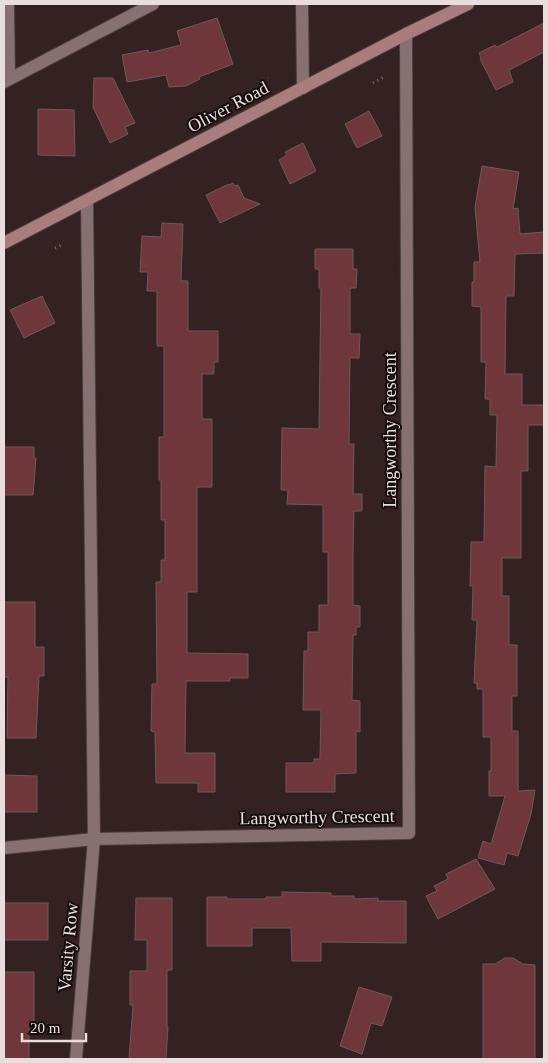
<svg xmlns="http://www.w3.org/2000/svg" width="548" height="1063" font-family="Georgia,serif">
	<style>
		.building { fill: #6f363b; stroke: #6f595a }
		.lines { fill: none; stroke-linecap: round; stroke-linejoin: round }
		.service-casing { stroke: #4c3d3e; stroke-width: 14 }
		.minor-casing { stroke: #4c3d3e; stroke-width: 14 }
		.secondary-casing { stroke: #4c3d3e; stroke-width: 14 }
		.path { stroke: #7d6d6d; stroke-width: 3; stroke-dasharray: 1 4; stroke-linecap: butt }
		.service { stroke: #877071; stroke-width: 12 }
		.minor { stroke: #877071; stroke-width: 12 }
		.secondary { stroke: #a97c7e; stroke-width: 12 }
		.labels { text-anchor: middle; stroke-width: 4; stroke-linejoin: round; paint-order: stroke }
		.street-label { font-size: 18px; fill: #e9dddd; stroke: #160e0e }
	</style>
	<rect width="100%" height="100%" fill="#342222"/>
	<g class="building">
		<path d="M217,18L233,64L199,77L200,79L186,86L169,87L166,75L127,82L122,55L148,50L149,53L181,45L177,31Z"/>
		<path d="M544,23V52L509,70L513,82L496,90L480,59L481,58L479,53L495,45L497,47Z"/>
		<path d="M94,78H113L135,123L125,127L128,134L110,143L93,107Z"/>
		<path d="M38,109L74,110L75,156L38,155Z"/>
		<path d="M369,111L382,136L357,148L345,124Z"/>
		<path d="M303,143L316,171L290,184L279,160L287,155L285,152Z"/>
		<path d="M482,166L519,172L513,209L518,208L520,234L544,232V253L515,254L514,296H506L505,374H522V405H544V425H528V471H521V558H502V596H509V645H517V696H512V731H518V791L535,790L531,814L518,856L507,853L504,865L478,858L483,841L491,844L505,796H489V771H491V737H483V689H477V683H474L477,620H472L473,586H470L471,542H484L485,466L496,467L497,415H490V399H485L486,362H481V307L472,306V282H474V262H480L475,207Z"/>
		<path d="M233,183L235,186L238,185L244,198L260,204L220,223L206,195L229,184V185Z"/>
		<path d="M162,223L183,224L181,281H188V331H218V362H214V374H202V419H212V487H197V592H187V653L248,654V678H230V681H186L185,753H215V792H198V783H156L155,732L151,731L152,684H157L156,582H161V560H165V520H161V480H159V437H164V346H157V291H147L148,272H140L142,236L161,237Z"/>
		<path d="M315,249H353V269H357L356,288H350V334H360L359,358H350L349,444H354L353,494H362V511H354L353,553V605L360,606V627H356V635H353L352,700L360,701V732L356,731V773L335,774V792H286V763H314V759H320L321,710H303L304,651H308V632H319V605H328V552H323V505L287,504L288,490H281L282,428L319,429L321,288H319V269H315Z"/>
		<path d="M42,296L55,323L24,338L10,310Z"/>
		<path d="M4,447H34V458H36L33,495H4Z"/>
		<path d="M4,602H35V647H44V676H39L36,738H7L8,677H4Z"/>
		<path d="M4,775L37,776V812H4Z"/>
		<path d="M476,859L495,889L438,919L426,896L437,891L434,886L448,879L446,874Z"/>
		<path d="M282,892L331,893V896H354V899L378,898V901H406V943L321,942V961H292L291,928H252V946H207V897H227V899H266V897H282Z"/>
		<path d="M136,898H172V970H167V1027H168L166,1059H129L133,1005H130V971H147V940H135Z"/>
		<rect x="4" y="903" width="44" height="37"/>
		<path d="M505,958H513L523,964L535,965V1059H483V964H495Z"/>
		<path d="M4,972H34V1026H29V1059H4Z"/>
		<path d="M359,987L392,997L382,1026L371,1023L362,1054L340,1046Z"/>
	</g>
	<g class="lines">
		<g class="service-casing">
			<g id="service">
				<path d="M8,4L9,79"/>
				<path d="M4,82L153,4"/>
			</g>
		</g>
		<g class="minor-casing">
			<g id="minor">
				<path d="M302,4L303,88"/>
				<path d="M4,848L94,839L409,833L406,34"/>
				<path d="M76,1059L94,839L87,201"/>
			</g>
		</g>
		<g class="secondary-casing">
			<path id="secondary" d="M4,243L406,34L468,4"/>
		</g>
		<g class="path">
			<path d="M259,83L268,78"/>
			<path d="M373,83L386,76"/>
			<path d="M55,248L62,245"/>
		</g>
		<use href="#service" class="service"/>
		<use href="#minor" class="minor"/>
		<use href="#secondary" class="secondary"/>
	</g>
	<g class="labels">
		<g class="street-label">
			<text transform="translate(228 107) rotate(-28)" y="6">Oliver Road</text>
			<text transform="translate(390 430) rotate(-90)" y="6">Langworthy Crescent</text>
			<text transform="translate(317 817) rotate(-1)" y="6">Langworthy Crescent</text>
			<text transform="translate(68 947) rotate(-85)" y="6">Varsity Row</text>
		</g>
	</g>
	<rect width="548" height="1063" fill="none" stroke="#e9dddd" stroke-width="10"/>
	<path d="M22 1033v8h64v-8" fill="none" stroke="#e9dddd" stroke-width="2.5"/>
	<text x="30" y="1033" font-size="15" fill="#e9dddd" stroke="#160e0e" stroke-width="4" paint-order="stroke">20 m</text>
</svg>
